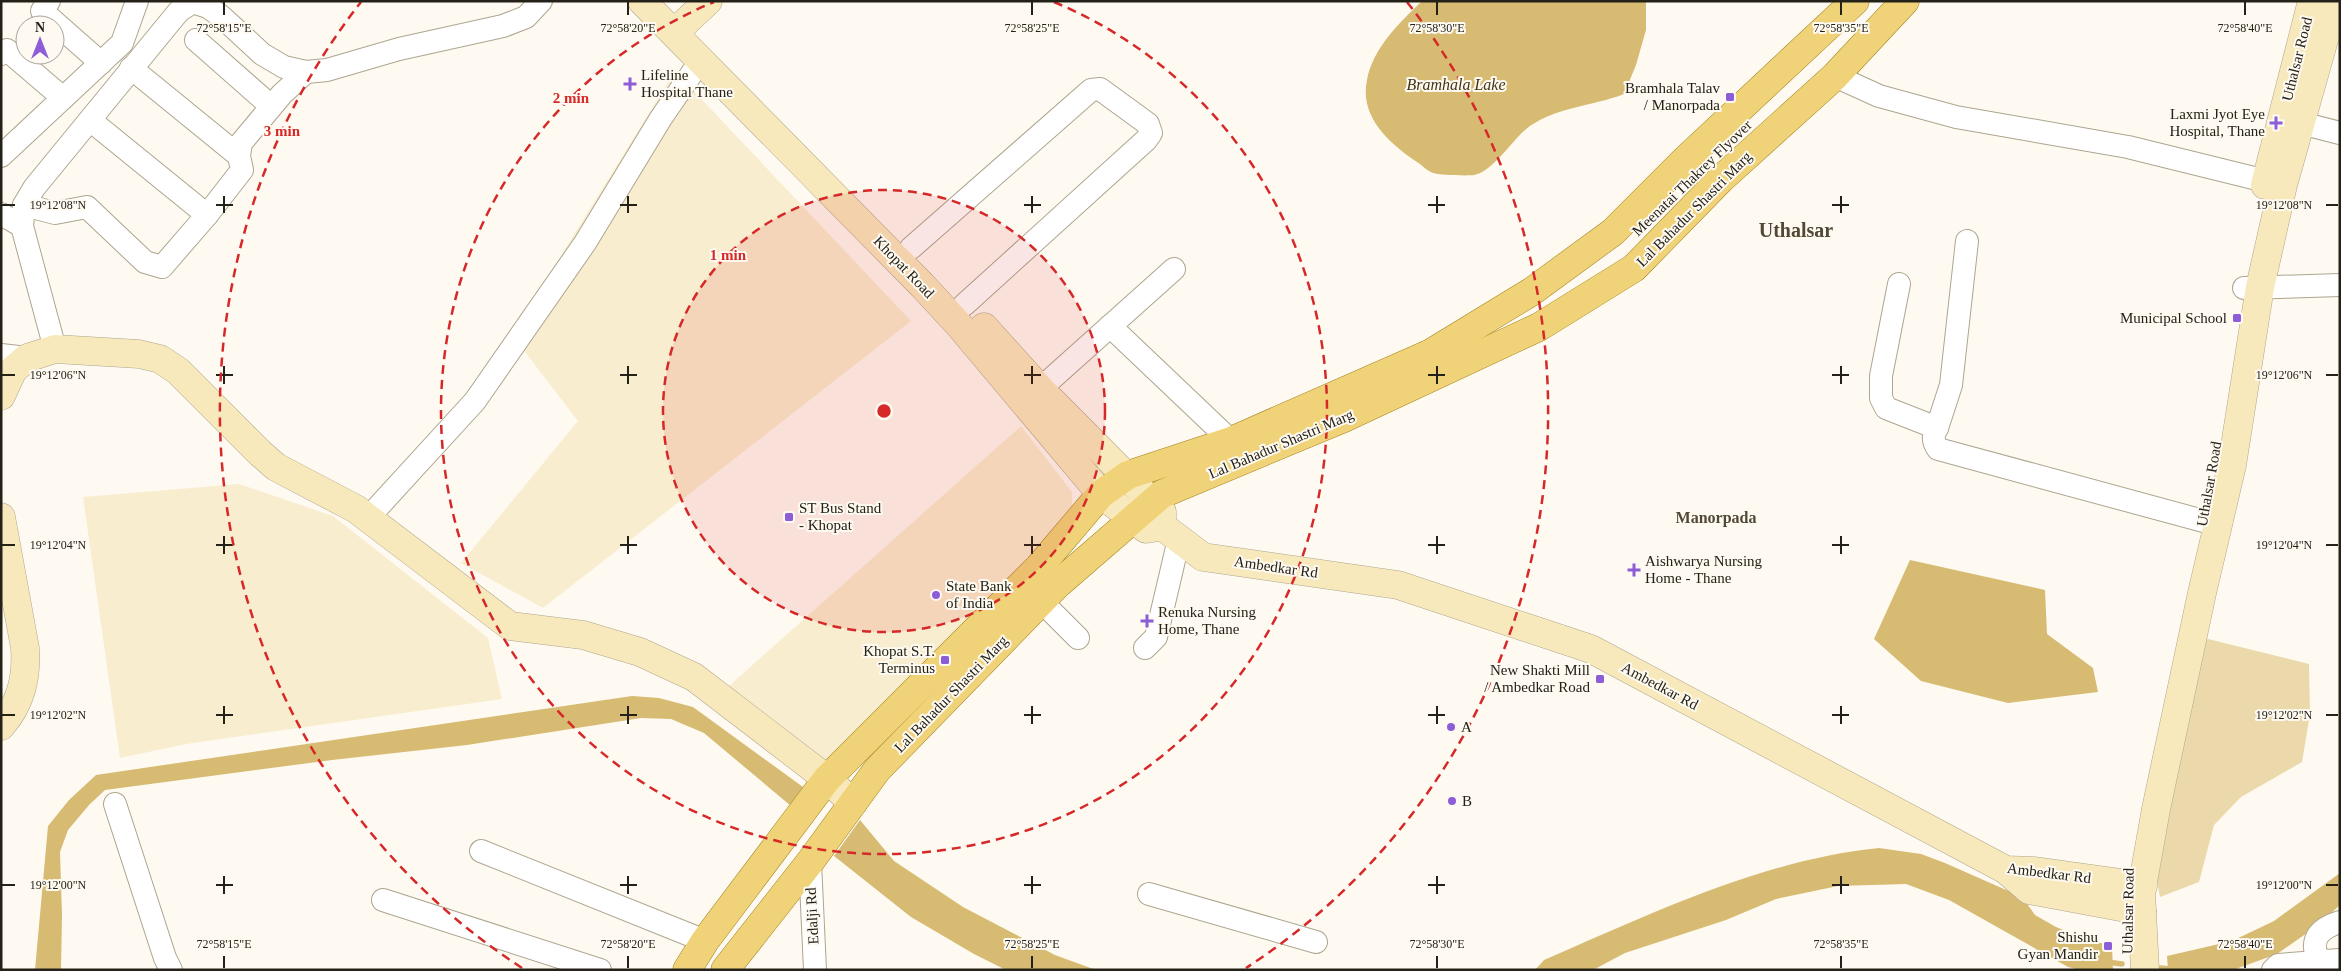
<svg xmlns="http://www.w3.org/2000/svg" width="2341" height="971" font-family="Georgia,serif">
	<style>
		.built { fill: #f9edcf }
		.green { fill: #ebd9ab }
		.water { fill: #d7bb72 }
		.lines { fill: none; stroke-linecap: round; stroke-linejoin: round }
		.stream { stroke: #d7bb72; stroke-width: 5.5 }
		.street-casing { stroke: #aea58f; stroke-width: 24 }
		.secondary-casing { stroke: #aea58f; stroke-width: 29 }
		.primary-casing { stroke: #a2821d; stroke-width: 29 }
		.street { stroke: #fff; stroke-width: 22 }
		.secondary { stroke: #f8e9bc; stroke-width: 28 }
		.primary { stroke: #f0d379; stroke-width: 28 }
		.ticks { fill: none; stroke: #242118; stroke-width: 2 }
		.ring { fill: none; stroke: #d62828; stroke-width: 2.5; stroke-dasharray: 9 6 }
		.poi-dot { fill: #8d5dd7; stroke: #fefaf1; stroke-width: 2 }
		.labels { text-anchor: middle; stroke-width: 4; stroke-linejoin: round; paint-order: stroke }
		.street-label { font-size: 15px; fill: #242118; stroke: #fefaf1 }
		.poi-label { font-size: 15px; fill: #242118; stroke: #fefaf1; text-anchor: start }
		.water-label { font-size: 16px; font-style: italic; fill: #433616; stroke: #fefaf1 }
		.neighbourhood-label { font-size: 16px; font-weight: bold; fill: #514936; stroke: #fefaf1 }
		.district-label { font-size: 20px; font-weight: bold; fill: #514936; stroke: #fefaf1 }
		.ticks-label { font-size: 12px; text-anchor: middle; fill: #242118; stroke: #fefaf1; stroke-width: 4; stroke-linejoin: round; paint-order: stroke }
		.centre { fill: #d62828; stroke: #fefaf1; stroke-width: 2.5 }
		.ring-label { font-size: 15px; text-anchor: middle; font-weight: bold; fill: #d62828; stroke: #fefaf1; stroke-width: 4; stroke-linejoin: round; paint-order: stroke }
	</style>
	<rect width="100%" height="100%" fill="#fefaf1"/>
	<g class="built">
		<path d="M675,71L911,321L543,608L461,563L578,421L512,335Z"/>
		<path d="M1021,426L1072,492V512L1064,529L831,758L816,760L729,686Z"/>
		<path d="M239,484L333,516L488,638L502,699L186,744L120,758L83,497Z"/>
	</g>
	<path class="green" d="M2204,638L2309,664L2310,714L2302,762L2241,797L2214,825L2199,882L2160,897L2156,876Z"/>
	<g class="water">
		<path d="M1422,1H1646V30L1636,65L1624,94C1594,106 1550,108 1525,130C1512,141 1492,172 1474,175C1467,176 1439,175 1433,173C1427,171 1422,165 1417,162C1390,144 1359,117 1367,80C1373,48 1399,23 1422,1Z"/>
		<path d="M1910,560L2045,590L2047,634L2093,668L2098,692L2008,703L1921,681L1874,639Z"/>
		<path d="M632,696L659,698L693,707L803,787L791,806L704,733L671,719L641,718L467,745L332,760L105,790L89,805L68,830L60,852L62,915L61,970H35L48,826L69,800L96,775Z"/>
		<path d="M860,820L894,861L963,907L1055,955L1096,970H1006L974,954L911,917L834,856Z"/>
		<path d="M1879,848L1921,854L1945,863L2022,897L2035,915L2056,927L2082,938L2112,946L2113,970H2080L2068,967L1949,900L1906,884L1838,886L1776,899L1726,920L1625,953L1593,970H1535L1544,960C1651,914 1761,860 1879,848Z"/>
		<path d="M2340,873V905L2317,926L2277,954L2233,970H2168L2167,956L2232,941L2274,921Z"/>
	</g>
	<g class="lines">
		<g class="stream">
			<path d="M2107,962L2122,964"/>
			<path d="M2161,968L2178,970"/>
		</g>
		<g class="street-casing">
			<g id="street">
				<path d="M49,1L42,11L101,63"/>
				<path d="M196,40L271,106"/>
				<path d="M1,54L7,50L63,98"/>
				<path d="M131,68L239,156"/>
				<path d="M1835,76L1879,96L1956,117L2128,147L2282,185"/>
				<path d="M2285,119L2340,133"/>
				<path d="M90,120L207,215"/>
				<path d="M1,156L122,43L137,1"/>
				<path d="M24,205L55,213L87,207L145,262L162,267L207,215L242,170L239,156L241,143L282,94L306,72"/>
				<path d="M1,214L22,226"/>
				<path d="M911,248L1091,90L1100,89L1148,124L1151,133L1146,140L964,305"/>
				<path d="M1899,284L1881,376V398L1886,408L1937,428C1932,436 1933,442 1938,449L2218,525"/>
				<path d="M2244,288L2340,285"/>
				<path d="M1110,326L1231,441"/>
				<path d="M55,349L22,226L24,205L34,188L179,11L193,2L208,7L222,17L262,54L284,67L306,72L327,70L399,49L503,26L526,17L541,1"/>
				<path d="M1,355L27,358"/>
				<path d="M1040,389L1174,269"/>
				<path d="M1937,428L1951,385L1967,241"/>
				<path d="M367,519L475,401L585,243L661,118L701,60"/>
				<path d="M1041,601L1078,638"/>
				<path d="M1145,648L1156,637L1179,539"/>
				<path d="M115,804L165,958L171,970"/>
				<path d="M481,851L705,941"/>
				<path d="M810,862L815,970"/>
				<path d="M1149,894L1316,942"/>
				<path d="M383,900L600,970"/>
				<path d="M2273,970L2278,965L2317,962L2323,970"/>
				<path d="M2339,970V960L2327,961L2317,958C2310,937 2321,928 2340,922"/>
			</g>
		</g>
		<g class="secondary-casing">
			<g id="secondary">
				<path d="M642,1L922,285L959,325L1101,494L1146,529L1153,528"/>
				<path d="M675,32L708,1"/>
				<path d="M2265,185L2312,1"/>
				<path d="M984,327L1040,389L1162,512V522"/>
				<path d="M1,396L13,370L27,358L55,349L139,354L160,359L178,371L260,453L276,467L356,509L510,626L583,635L640,652L694,677L827,779L853,803"/>
				<path d="M1,517L25,648C27,678 21,703 1,726"/>
				<path d="M1162,526L1203,557L1398,585L1591,649L2006,870L2035,871L2143,886"/>
				<path d="M2006,870L2029,890L2142,911"/>
				<path d="M2145,970L2141,893L2156,809L2202,593L2232,465L2260,287L2283,185L2335,1"/>
			</g>
		</g>
		<g class="primary-casing">
			<g id="primary">
				<path d="M687,970L705,941L827,779L1039,567L1101,494L1128,475L1231,441L1431,353L1531,292L1613,232L1687,158L1855,1"/>
				<path d="M725,970L810,862L877,770L1058,584L1162,494L1344,418L1539,327L1634,268L1721,179L1835,76L1905,1"/>
			</g>
		</g>
		<use href="#street" class="street"/>
		<use href="#secondary" class="secondary"/>
		<use href="#primary" class="primary"/>
	</g>
	<path class="ticks" d="M224,2V15M628,2V15M1032,2V15M1437,2V15M1841,2V15M2245,2V15M224,196V213M628,196V213M1032,196V213M1437,196V213M1841,196V213M2,205H15M216,205H233M620,205H637M1024,205H1041M1428,205H1445M1832,205H1849M2326,205H2338M224,366V384M628,366V384M1032,366V384M1437,366V384M1841,366V384M2,375H15M216,375H233M620,375H637M1024,375H1041M1428,375H1445M1832,375H1849M2326,375H2338M224,536V554M628,536V554M1032,536V554M1437,536V554M1841,536V554M2,545H15M216,545H233M620,545H637M1024,545H1041M1428,545H1445M1832,545H1849M2326,545H2338M224,706V724M628,706V724M1032,706V724M1437,706V724M1841,706V724M2,715H15M216,715H233M620,715H637M1024,715H1041M1428,715H1445M1832,715H1849M2326,715H2338M224,876V894M628,876V894M1032,876V894M1437,876V894M1841,876V894M2,885H15M216,885H233M620,885H637M1024,885H1041M1428,885H1445M1832,885H1849M2326,885H2338M224,956V968M628,956V968M1032,956V968M1437,956V968M1841,956V968M2245,956V968"/>
	<circle cx="884" cy="411" r="221" fill="#d62828" fill-opacity=".12"/>
	<g class="ring">
		<circle cx="884" cy="411" r="221"/>
		<path d="M1054 2A443 443 0 1 1 714 2"/>
		<path d="M522 968A664 664 0 0 1 361 2M1407 2A664 664 0 0 1 1246 968"/>
	</g>
	<g class="poi-dot">
		<path d="M627.5 76.5h5v5h5v5h-5v5h-5v-5h-5v-5h5z"/>
		<rect x="1725" y="92" width="10" height="10" rx="2.5"/>
		<path d="M2273.5 115.5h5v5h5v5h-5v5h-5v-5h-5v-5h5z"/>
		<rect x="2232" y="313" width="10" height="10" rx="2.5"/>
		<rect x="784" y="512" width="10" height="10" rx="2.5"/>
		<path d="M1631.5 562.5h5v5h5v5h-5v5h-5v-5h-5v-5h5z"/>
		<circle cx="936" cy="595" r="5"/>
		<path d="M1144.5 613.5h5v5h5v5h-5v5h-5v-5h-5v-5h5z"/>
		<rect x="940" y="655" width="10" height="10" rx="2.5"/>
		<rect x="1595" y="674" width="10" height="10" rx="2.5"/>
		<circle cx="1451" cy="727" r="5"/>
		<circle cx="1452" cy="801" r="5"/>
		<rect x="2103" y="941" width="10" height="10" rx="2.5"/>
	</g>
	<g class="labels">
		<g class="street-label">
			<text transform="translate(2297 59) rotate(-76)" y="5">Uthalsar Road</text>
			<text transform="translate(1692 178) rotate(-44)" y="5">Meenatai Thakrey Flyover</text>
			<text transform="translate(1694 209) rotate(-45)" y="5">Lal Bahadur Shastri Marg</text>
			<text transform="translate(904 267) rotate(46)" y="5">Khopat Road</text>
			<text transform="translate(1281 444) rotate(-23)" y="5">Lal Bahadur Shastri Marg</text>
			<text transform="translate(2209 484) rotate(-80)" y="5">Uthalsar Road</text>
			<text transform="translate(1276 567) rotate(8)" y="5">Ambedkar Rd</text>
			<text transform="translate(1660 686) rotate(28)" y="5">Ambedkar Rd</text>
			<text transform="translate(951 694) rotate(-46)" y="5">Lal Bahadur Shastri Marg</text>
			<text transform="translate(2049 873) rotate(7)" y="5">Ambedkar Rd</text>
			<text transform="translate(2128 911) rotate(-89)" y="5">Uthalsar Road</text>
			<text transform="translate(812 916) rotate(-93)" y="5">Edalji Rd</text>
		</g>
		<g class="poi-label">
			<text x="641" y="80">Lifeline<tspan x="641" dy="17">Hospital Thane</tspan></text>
			<text x="1720" y="93" text-anchor="end">Bramhala Talav<tspan x="1720" dy="17">/ Manorpada</tspan></text>
			<text x="2265" y="119" text-anchor="end">Laxmi Jyot Eye<tspan x="2265" dy="17">Hospital, Thane</tspan></text>
			<text x="2227" y="323" text-anchor="end">Municipal School</text>
			<text x="799" y="513">ST Bus Stand<tspan x="799" dy="17">- Khopat</tspan></text>
			<text x="1645" y="566">Aishwarya Nursing<tspan x="1645" dy="17">Home - Thane</tspan></text>
			<text x="946" y="591">State Bank<tspan x="946" dy="17">of India</tspan></text>
			<text x="1158" y="617">Renuka Nursing<tspan x="1158" dy="17">Home, Thane</tspan></text>
			<text x="935" y="656" text-anchor="end">Khopat S.T.<tspan x="935" dy="17">Terminus</tspan></text>
			<text x="1590" y="675" text-anchor="end">New Shakti Mill<tspan x="1590" dy="17">/ Ambedkar Road</tspan></text>
			<text x="1461" y="732">A</text>
			<text x="1462" y="806">B</text>
			<text x="2098" y="942" text-anchor="end">Shishu<tspan x="2098" dy="17">Gyan Mandir</tspan></text>
		</g>
		<g class="water-label">
			<text x="1456" y="90">Bramhala Lake</text>
		</g>
		<g class="neighbourhood-label">
			<text x="1716" y="523">Manorpada</text>
		</g>
		<g class="district-label">
			<text x="1796" y="237">Uthalsar</text>
		</g>
	</g>
	<g class="ticks-label">
		<text x="224" y="32">72°58'15"E</text>
		<text x="628" y="32">72°58'20"E</text>
		<text x="1032" y="32">72°58'25"E</text>
		<text x="1437" y="32">72°58'30"E</text>
		<text x="1841" y="32">72°58'35"E</text>
		<text x="2245" y="32">72°58'40"E</text>
		<text x="58" y="209">19°12'08"N</text>
		<text x="2284" y="209">19°12'08"N</text>
		<text x="58" y="379">19°12'06"N</text>
		<text x="2284" y="379">19°12'06"N</text>
		<text x="58" y="549">19°12'04"N</text>
		<text x="2284" y="549">19°12'04"N</text>
		<text x="58" y="719">19°12'02"N</text>
		<text x="2284" y="719">19°12'02"N</text>
		<text x="58" y="889">19°12'00"N</text>
		<text x="2284" y="889">19°12'00"N</text>
		<text x="224" y="948">72°58'15"E</text>
		<text x="628" y="948">72°58'20"E</text>
		<text x="1032" y="948">72°58'25"E</text>
		<text x="1437" y="948">72°58'30"E</text>
		<text x="1841" y="948">72°58'35"E</text>
		<text x="2245" y="948">72°58'40"E</text>
	</g>
	<circle cx="884" cy="411" r="8" class="centre"/>
	<g class="ring-label">
		<text x="571" y="103">2 min</text>
		<text x="282" y="136">3 min</text>
		<text x="728" y="260">1 min</text>
	</g>
	<rect width="2341" height="971" fill="none" stroke="#242118" stroke-width="5"/>
	<g transform="translate(40 40)"><circle r="24" fill="#fefaf1" stroke="#a7a39a"/>
	<path d="M0-4L9 19L0 12L-9 19Z" fill="#8d5dd7"/>
	<text y="-8" font-size="14" font-weight="bold" text-anchor="middle" fill="#242118">N</text>
	</g>
</svg>
